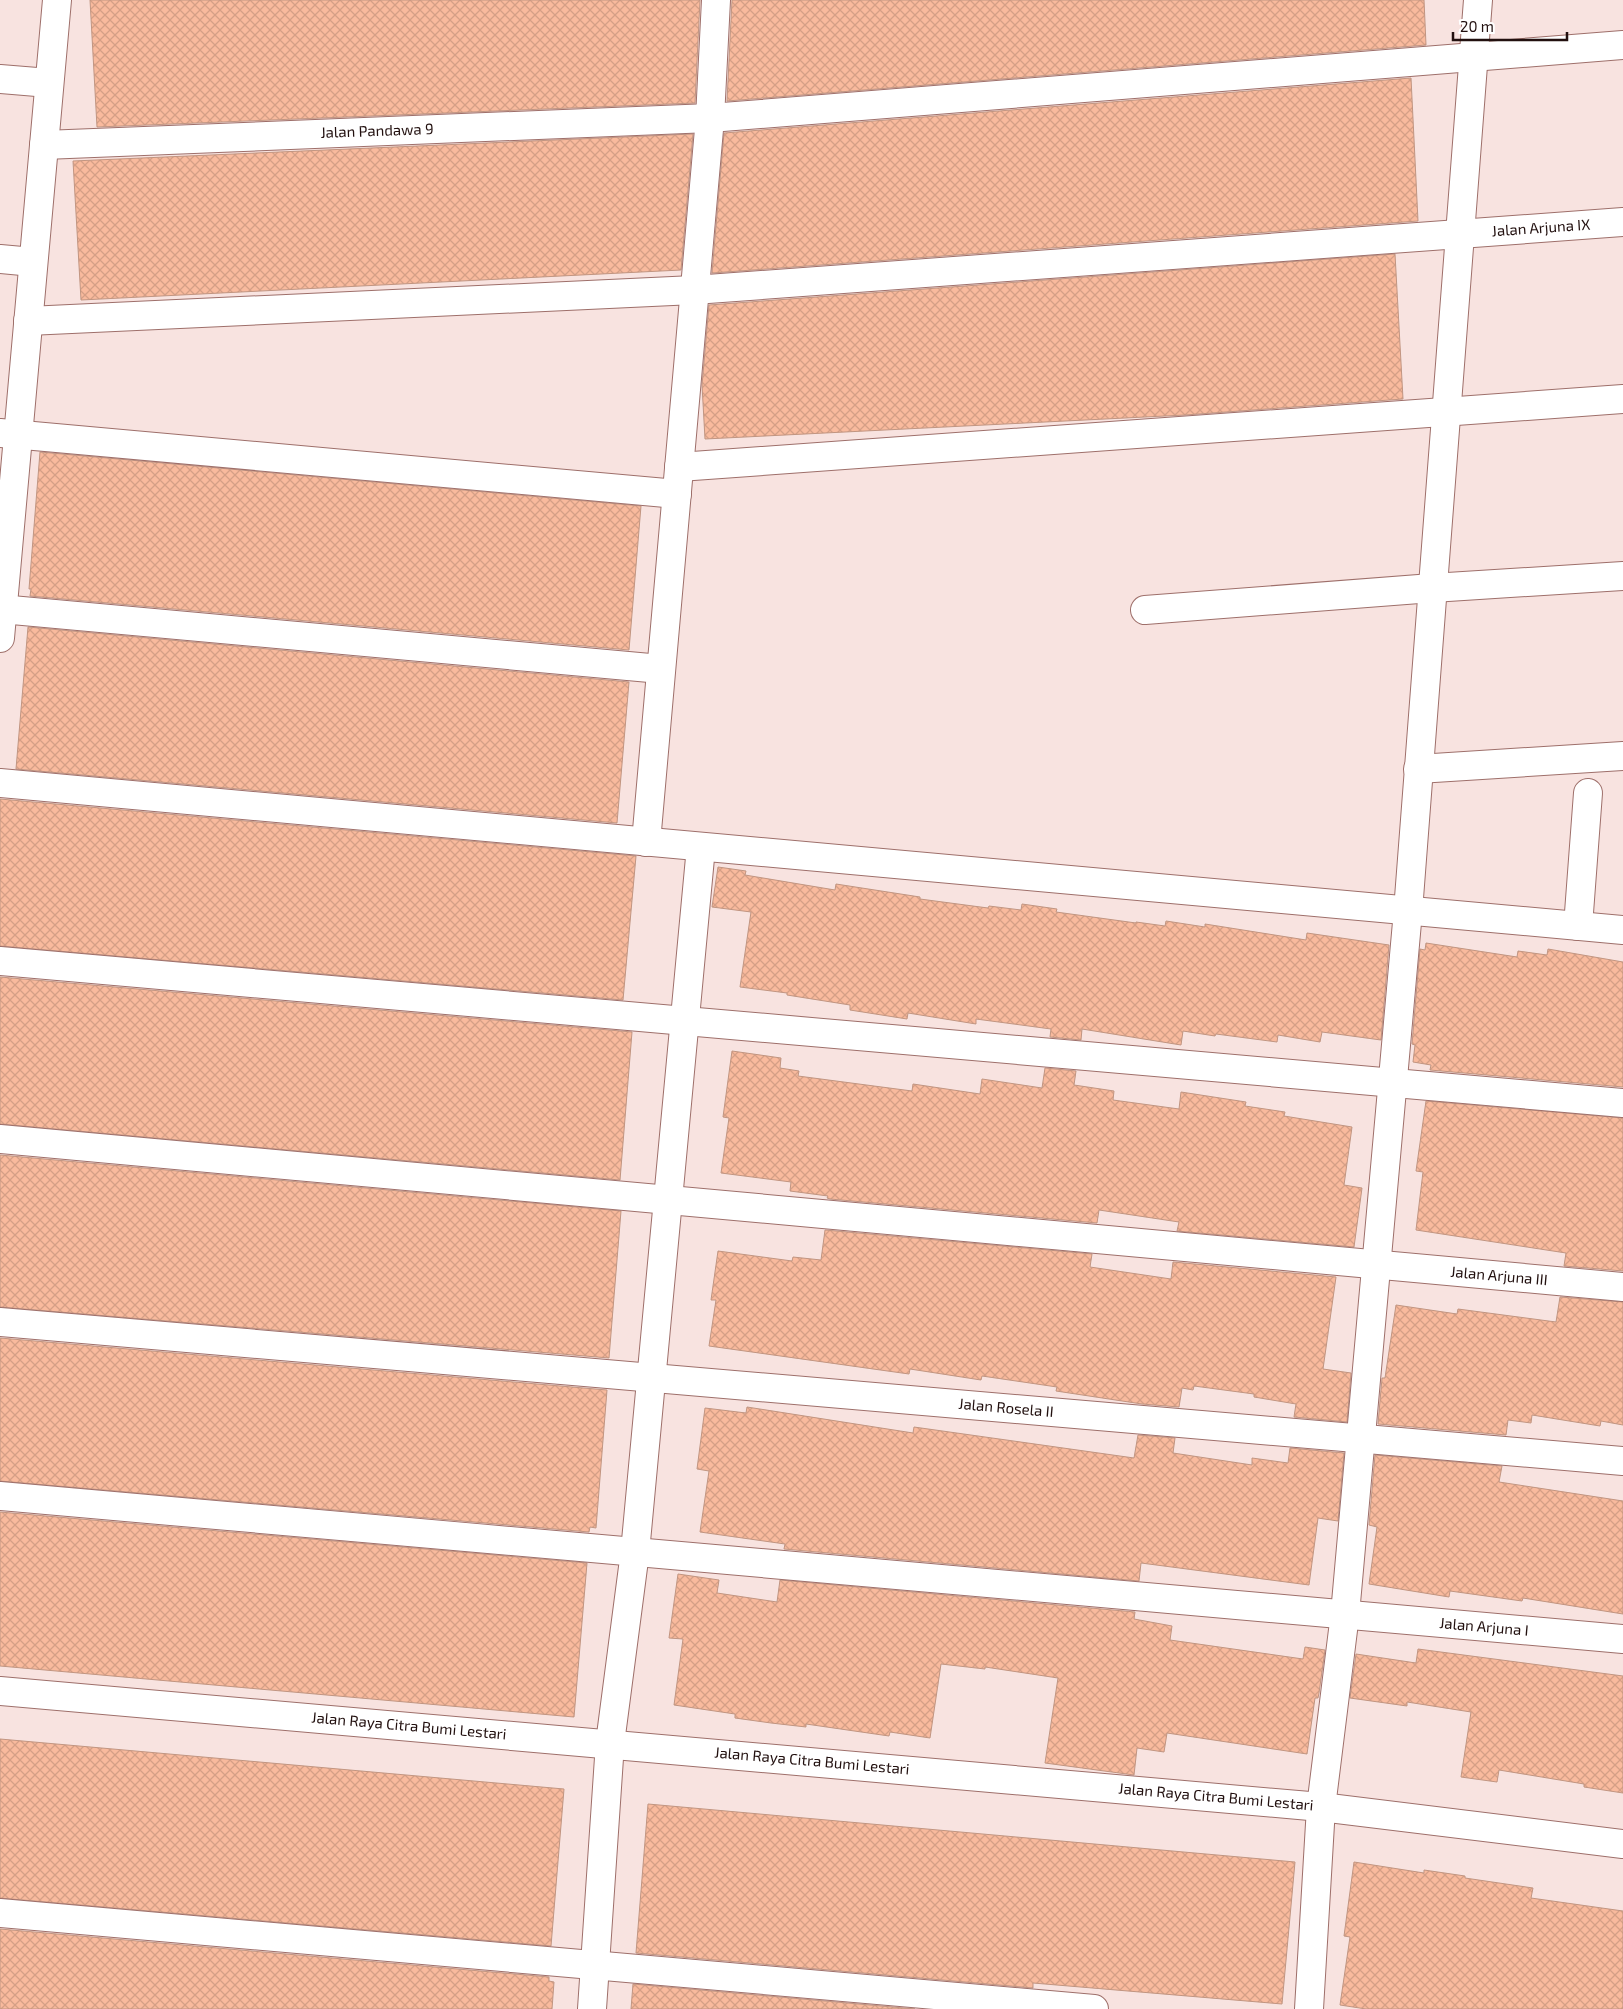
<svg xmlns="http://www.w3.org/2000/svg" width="1623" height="2009" font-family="'Exo 2',sans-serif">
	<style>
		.building { fill: url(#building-cross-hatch); stroke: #c19581 }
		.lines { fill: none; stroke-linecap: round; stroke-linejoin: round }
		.minor-casing { stroke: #9e6f6a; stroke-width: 30 }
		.minor { stroke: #fff; stroke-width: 28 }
		.labels { text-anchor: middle; stroke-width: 4; stroke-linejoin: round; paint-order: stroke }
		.street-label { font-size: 15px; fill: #22100f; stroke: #fff }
	</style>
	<defs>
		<pattern id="building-cross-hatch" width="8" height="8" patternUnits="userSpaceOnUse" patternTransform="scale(1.25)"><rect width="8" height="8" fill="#f9ba9d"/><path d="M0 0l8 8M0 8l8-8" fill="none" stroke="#d59f86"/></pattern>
	</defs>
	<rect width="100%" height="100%" fill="#f8e3e0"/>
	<g class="building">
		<path d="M90,0H700L695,103L97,127Z"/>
		<path d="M732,0H1424L1426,45L727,101Z"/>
		<path d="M1411,78L1418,221L712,273L724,133Z"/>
		<path d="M693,134L681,270L81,300L73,161Z"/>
		<path d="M1395,254L1403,399L1185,415L705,439L702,385L709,305Z"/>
		<path d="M40,452L641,506L629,650L30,596L31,589H29Z"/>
		<path d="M28,627L629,682L617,823L16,769Z"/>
		<path d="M0,799L636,856L623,1000L0,946Z"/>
		<path d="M718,867L746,871L745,875L835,890L836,884L920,897V899L988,908L989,906L1021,910L1022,904L1057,909L1056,912L1136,923V922L1165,926L1166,921L1205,927V924L1306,940L1307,933L1389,945L1381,1040L1322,1032L1320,1042L1278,1035L1277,1042L1216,1034L1215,1036L1183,1031L1181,1045L1082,1029L1081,1040L1050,1037L1051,1029L976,1019V1024L908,1013L907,1019L850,1010V1005L787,995V993L740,987L751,912L712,907Z"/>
		<path d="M1426,943L1517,957L1518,951L1547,955L1548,949L1623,962V1087L1430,1070L1431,1065L1413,1062L1415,1045L1412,1044L1420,949L1425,950Z"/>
		<path d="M0,977L632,1032L620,1180L0,1124Z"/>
		<path d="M732,1051L781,1058L780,1068L799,1071L798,1076L912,1091L913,1084L980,1094L982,1079L1042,1088L1045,1068L1076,1071L1074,1085L1114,1091L1113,1100L1179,1109L1181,1092L1246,1102L1245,1106L1285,1112L1284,1116L1352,1127L1344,1185L1362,1188L1354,1247L1177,1231L1179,1222L1099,1210L1097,1223L830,1199L827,1198L828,1196L790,1191L791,1182L721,1173L729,1118L723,1117Z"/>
		<path d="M1426,1101L1623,1118V1271L1564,1266L1566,1253L1416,1230L1423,1172L1416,1171Z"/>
		<path d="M0,1155L621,1211L609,1358L0,1307Z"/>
		<path d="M825,1230L1092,1254L1090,1267L1171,1279L1173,1262L1336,1277L1323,1369L1351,1373L1347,1422L1294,1417L1296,1404L1254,1397V1394L1194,1386L1193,1390L1182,1388L1179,1407L1142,1404L1056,1391L1057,1387L982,1376L981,1380L910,1369L909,1374L709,1346L716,1300H711L718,1251L792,1261L793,1257L821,1260Z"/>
		<path d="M1560,1297L1623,1302V1425L1601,1421L1600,1426L1532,1415L1531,1423L1508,1420L1506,1435L1378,1424L1382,1378H1385L1396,1305L1457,1314L1458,1309L1556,1322Z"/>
		<path d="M0,1338L607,1390L596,1528L590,1527L589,1532L0,1481Z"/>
		<path d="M747,1407L913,1433L914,1427L1134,1458L1138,1435L1175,1438L1173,1453L1252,1465V1458L1288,1463L1290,1448L1344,1453L1338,1521L1318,1518L1309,1585L1141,1563L1139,1581L784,1549L785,1544L700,1532L709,1471L697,1469L705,1408L746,1413Z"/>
		<path d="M1375,1455L1502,1466L1499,1482L1623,1501V1614L1523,1598L1522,1601L1450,1591L1449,1597L1369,1584L1377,1527L1369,1525Z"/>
		<path d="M0,1512L587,1563L574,1717L0,1666Z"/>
		<path d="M678,1574L719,1580L717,1593L777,1602L780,1580L1135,1612L1134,1619L1172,1626L1170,1640L1303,1659L1305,1647L1325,1650L1319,1693L1318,1698H1315L1307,1754L1167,1733L1164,1752L1137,1748L1134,1775L1045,1763L1058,1678L985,1667V1669L941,1664L930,1738L890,1732L889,1736L806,1724V1727L771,1723L735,1718V1714L674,1705L683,1639L669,1638Z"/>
		<path d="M1418,1649L1623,1676V1793L1584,1787V1784L1499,1770L1497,1782L1461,1777L1471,1712L1407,1702V1706L1350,1698L1356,1654L1416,1663Z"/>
		<path d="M0,1739L564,1789L551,1946L0,1898Z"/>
		<path d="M648,1804L1295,1862L1282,2004L1033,1983V1988L636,1953Z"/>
		<path d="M1354,1862L1424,1873V1870L1465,1876V1878L1533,1888L1531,1898L1623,1911V2009H1366L1340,2005L1350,1937L1344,1936Z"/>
		<path d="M0,1929L549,1977V1981L554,1982L552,2009H0Z"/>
		<path d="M633,1984L915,2009H631Z"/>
	</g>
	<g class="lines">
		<g class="minor-casing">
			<g id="minor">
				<path d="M0,79L49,83"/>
				<path d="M44,145L710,118L1623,45"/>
				<path d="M0,259L33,262"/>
				<path d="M28,321L694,290L1623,222"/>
				<path d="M0,433L677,494"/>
				<path d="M679,467L1623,399"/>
				<path d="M0,609L661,669"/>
				<path d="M1145,610L1432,588L1623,576"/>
				<path d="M0,638L57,0"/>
				<path d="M1418,769L1623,756"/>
				<path d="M0,783L1623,930"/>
				<path d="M646,842L710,118L716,0"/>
				<path d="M1578,926L1588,793"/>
				<path d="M0,961L1623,1103"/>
				<path d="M0,1139L1623,1287"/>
				<path d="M0,1322L1623,1461"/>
				<path d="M0,1496L1623,1639"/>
				<path d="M0,1691L1321,1807L1623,1844"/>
				<path d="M0,1913L1094,2009"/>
				<path d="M592,2009L610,1743L635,1552L701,847"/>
				<path d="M1309,2009L1321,1807L1345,1614L1408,911L1478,0"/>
			</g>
		</g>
		<use href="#minor" class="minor"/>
	</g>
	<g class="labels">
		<g class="street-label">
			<text transform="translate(377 131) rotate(-2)" y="5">Jalan Pandawa 9</text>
			<text transform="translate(1541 228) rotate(-4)" y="5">Jalan Arjuna IX</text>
			<text transform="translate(1499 1276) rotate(5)" y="5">Jalan Arjuna III</text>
			<text transform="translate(1006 1408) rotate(5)" y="5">Jalan Rosela II</text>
			<text transform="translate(1484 1627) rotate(5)" y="5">Jalan Arjuna I</text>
			<text transform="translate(409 1726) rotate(5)" y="5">Jalan Raya Citra Bumi Lestari</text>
			<text transform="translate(812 1761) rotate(5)" y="5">Jalan Raya Citra Bumi Lestari</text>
			<text transform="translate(1216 1797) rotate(5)" y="5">Jalan Raya Citra Bumi Lestari</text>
		</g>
	</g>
	<path d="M1453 32v8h114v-8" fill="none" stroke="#22100f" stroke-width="2.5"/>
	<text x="1460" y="32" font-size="15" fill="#22100f" stroke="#ffffff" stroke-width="4" paint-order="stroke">20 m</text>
</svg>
